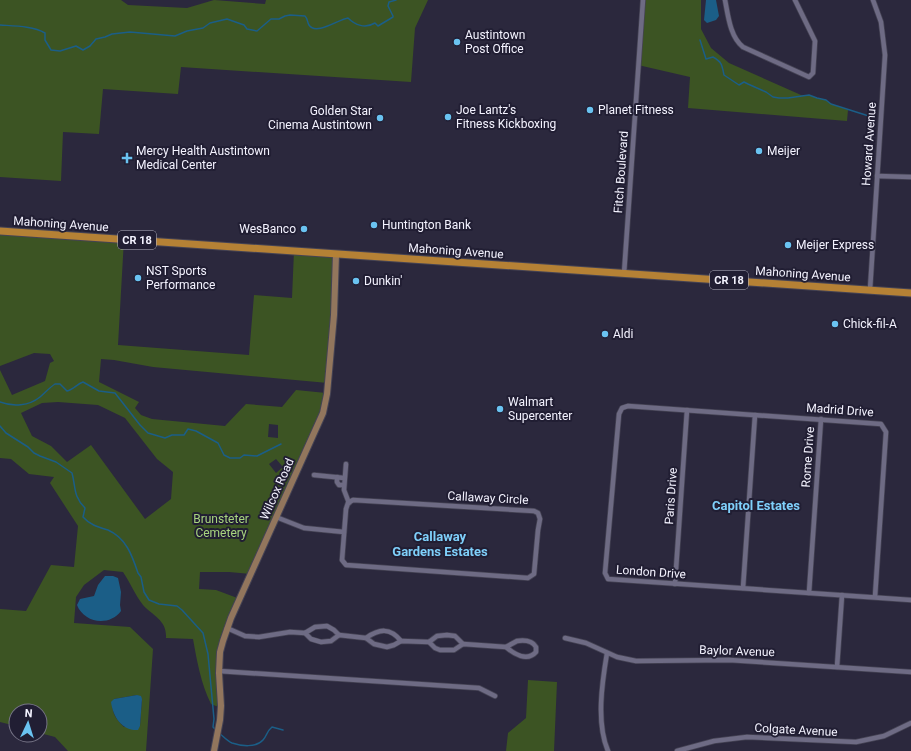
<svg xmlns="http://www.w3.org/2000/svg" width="911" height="751" font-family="Roboto,sans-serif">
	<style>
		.green { fill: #3c5423; fill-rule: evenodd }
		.water { fill: #1b5e87 }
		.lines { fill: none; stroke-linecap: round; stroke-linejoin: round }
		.stream { stroke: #1b5e87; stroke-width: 1.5 }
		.street-casing { stroke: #454354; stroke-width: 6 }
		.secondary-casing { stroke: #454354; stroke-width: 8 }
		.primary-casing { stroke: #454354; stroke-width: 9 }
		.street { stroke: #6e6b84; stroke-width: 4.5 }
		.secondary { stroke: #92765d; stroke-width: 6 }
		.primary { stroke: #b58135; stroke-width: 7 }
		.poi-dot { fill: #6ac3f1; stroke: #211e33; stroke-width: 1.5 }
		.labels { text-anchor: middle; stroke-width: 4; stroke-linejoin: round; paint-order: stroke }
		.shield { fill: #211e33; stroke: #b5b3c2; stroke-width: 1 }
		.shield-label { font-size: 11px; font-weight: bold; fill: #f4f3ff }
		.poi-label { font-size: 12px; fill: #f4f3ff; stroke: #211e33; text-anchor: start }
		.street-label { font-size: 12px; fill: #f4f3ff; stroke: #211e33 }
		.park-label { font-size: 12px; fill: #a8d57f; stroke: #211e33 }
		.neighbourhood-label { font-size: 13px; font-weight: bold; fill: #7fd0fb; stroke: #211e33 }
	</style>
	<rect width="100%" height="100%" fill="#2b283d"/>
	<g class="green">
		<path d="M0,0H121L128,5L187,8L214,0L265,4L266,0H428L415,28L411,82L181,67L178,94L103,89L99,134L63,132L61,181L0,177Z"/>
		<path d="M643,0H701V29L711,48L729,63L801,95H809L817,98L826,100L831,104L848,110L847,121L688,108L690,77L638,65Z"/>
		<path d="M0,231L124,239L118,345L249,355L254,295L292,298L294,251L336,254L328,383L153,367L114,360L101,359L99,382L139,402L135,408L141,415L152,419L225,426L246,404L282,407L296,390L326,393L325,403L251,574L229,572H200L199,589L216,590L240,599L223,641L221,708L211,704C201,684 197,661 193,639L166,638C167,620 153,616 143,605C135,595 130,582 123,572L104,570L84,585L76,597L74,623L130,627L153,649L146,751H68L55,737L40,733V711H16V726L0,722V609L26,611L51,565L74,567L78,526L50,483L54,477L29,474L11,459L0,458V370L12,395L45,381L50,363L54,361L50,354L34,353L0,366ZM58,402L98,405L125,418L157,459L173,472L171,499L145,519L91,445L67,462L51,446L32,436L21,413L42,403ZM269,424L278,425V438L268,437ZM276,459L283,467L276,473L269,464ZM137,695L142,699L140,726L138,727H124C115,718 110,711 114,699Z"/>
		<path d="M528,680L557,682L554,751H506L508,733L526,718Z"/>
	</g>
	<g class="water">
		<path d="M706,0H716L719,16L716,20L707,23L704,20Z"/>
		<path d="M105,576H113L118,578L121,592L120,605L121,611C109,627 84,623 77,605L80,599L94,596L98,585Z"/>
		<path d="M137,695L141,696L142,699L140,726L138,730C122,731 113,717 111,702L114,699Z"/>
	</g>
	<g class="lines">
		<g class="stream">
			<path d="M0,25C15,26 33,26 45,33V40L51,50L60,51L76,46L83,50L90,46L96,39L105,37L112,34L130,32L175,36L187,31L203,28L210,23L227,19L244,25L247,29L257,31L271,19H279L285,16L290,15L305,16C308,19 307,22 309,25C316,36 339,19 348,18C355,25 365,29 375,23L378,26L393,17V16L388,6L389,2L396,0"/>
			<path d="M700,40L706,59L713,57C722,62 722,65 724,75L739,85L744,82L748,84L766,92L773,97L779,98H788L809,95L817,98L826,100L831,104L875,118"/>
			<path d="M0,402C13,407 29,406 40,397C45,393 49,388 55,384H60L67,391C73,390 77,384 83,382L99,391L115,393L140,425L148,433L165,438L172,435H184L188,429L196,431L218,443L224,455L230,458H240L244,455L257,456L281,444"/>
			<path d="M0,426L6,433L28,447L34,453L40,456L56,462L72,473C76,488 73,496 85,508L83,517C90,525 98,527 108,530C126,538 132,555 138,573L141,577L144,592L149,600L159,604L177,606L182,610L203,633L208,654L214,719L213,727L216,730"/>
			<path d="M219,733C223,736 227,741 232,743C241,746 256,748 263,740C267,736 266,732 272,727L283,730"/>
		</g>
		<g class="street-casing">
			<g id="street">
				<path d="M725,0C728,15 730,37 743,47L809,77L813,73L815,41L795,0"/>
				<path d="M877,176L911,177"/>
				<path d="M624,274L643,0"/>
				<path d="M870,290L885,55L881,22L873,0"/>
				<path d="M346,464L344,490L349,503"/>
				<path d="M314,475L344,478"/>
				<path d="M337,477V482L339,485H344"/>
				<path d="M353,500L534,511L538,513L540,519L538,530L534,574L528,578L346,565L342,560L346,509L348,503Z"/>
				<path d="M276,517L304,528L344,532"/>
				<path d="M675,584L687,410"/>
				<path d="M743,588L755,415"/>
				<path d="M809,593L821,419"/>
				<path d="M875,597L886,432L881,424L628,406L622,408L619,414L605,573L608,579L911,600"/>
				<path d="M227,628L245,636L259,637L290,632L305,633L315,627L327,626L334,630L339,635"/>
				<path d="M305,633L311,639L321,642L331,641L339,635L366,638L374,644L387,647L394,645L401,641L429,642L437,636L447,635L455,636L463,644"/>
				<path d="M366,638C379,629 390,627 401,641"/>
				<path d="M565,638L586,643L617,657L636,661L729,660L911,672"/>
				<path d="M517,641C524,640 532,640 536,647V652C527,662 514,654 506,647Z"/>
				<path d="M429,642L435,648L440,650H454L463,644L506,647"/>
				<path d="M607,653C602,683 596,723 608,751"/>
				<path d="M837,667L842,595"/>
				<path d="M219,671L479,688L495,696"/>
				<path d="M677,751L714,741L747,737L856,742L884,736L911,723"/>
			</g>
		</g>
		<g class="secondary-casing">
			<path id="secondary" d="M214,751L220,720L221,706L219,673L220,652L223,641L231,618L323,413L327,394L334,315L336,254"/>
		</g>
		<g class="primary-casing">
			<path id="primary" d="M0,231L911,293"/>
		</g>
		<use href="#street" class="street"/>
		<use href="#secondary" class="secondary"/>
		<use href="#primary" class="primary"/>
	</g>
	<g class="poi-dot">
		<circle cx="457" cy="42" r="4"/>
		<circle cx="590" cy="110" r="4"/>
		<circle cx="448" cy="117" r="4"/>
		<circle cx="380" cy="118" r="4"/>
		<circle cx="759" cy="151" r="4"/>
		<path d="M125 152h4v4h4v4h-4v4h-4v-4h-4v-4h4z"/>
		<circle cx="374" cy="225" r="4"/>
		<circle cx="304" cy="229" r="4"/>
		<circle cx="788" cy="245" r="4"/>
		<circle cx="138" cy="278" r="4"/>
		<circle cx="356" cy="281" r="4"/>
		<circle cx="835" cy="324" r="4"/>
		<circle cx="605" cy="334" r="4"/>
		<circle cx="500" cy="409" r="4"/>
	</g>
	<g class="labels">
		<g class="shield">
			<rect x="118" y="231" width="38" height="18" rx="3"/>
			<rect x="710" y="271" width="38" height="18" rx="3"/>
		</g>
		<g class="shield-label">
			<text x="137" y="244">CR 18</text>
			<text x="729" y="284">CR 18</text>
		</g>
		<g class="poi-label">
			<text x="465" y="39">Austintown<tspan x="465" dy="14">Post Office</tspan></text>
			<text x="456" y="114">Joe Lantz's<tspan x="456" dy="14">Fitness Kickboxing</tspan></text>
			<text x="598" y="114">Planet Fitness</text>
			<text x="372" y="115" text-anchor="end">Golden Star<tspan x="372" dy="14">Cinema Austintown</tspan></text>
			<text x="136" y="155">Mercy Health Austintown<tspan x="136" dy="14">Medical Center</tspan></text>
			<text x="767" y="155">Meijer</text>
			<text x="382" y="229">Huntington Bank</text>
			<text x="296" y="233" text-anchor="end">WesBanco</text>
			<text x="796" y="249">Meijer Express</text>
			<text x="146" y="275">NST Sports<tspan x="146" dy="14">Performance</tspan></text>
			<text x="364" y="285">Dunkin'</text>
			<text x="843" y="328">Chick-fil-A</text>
			<text x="613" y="338">Aldi</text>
			<text x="508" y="406">Walmart<tspan x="508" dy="14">Supercenter</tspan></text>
		</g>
		<g class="street-label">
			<text transform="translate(869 144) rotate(-86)" y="4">Howard Avenue</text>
			<text transform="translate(621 172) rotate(-86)" y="4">Fitch Boulevard</text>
			<text transform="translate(61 224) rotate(4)" y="4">Mahoning Avenue</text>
			<text transform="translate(456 251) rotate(4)" y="4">Mahoning Avenue</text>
			<text transform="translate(803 274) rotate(4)" y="4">Mahoning Avenue</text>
			<text transform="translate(840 410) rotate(4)" y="4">Madrid Drive</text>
			<text transform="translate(808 457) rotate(-86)" y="4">Rome Drive</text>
			<text transform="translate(277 489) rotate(-66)" y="4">Wilcox Road</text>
			<text transform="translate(671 496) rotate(-86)" y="4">Paris Drive</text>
			<text transform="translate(488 498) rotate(3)" y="4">Callaway Circle</text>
			<text transform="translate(651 572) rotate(4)" y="4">London Drive</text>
			<text transform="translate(737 651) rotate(2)" y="4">Baylor Avenue</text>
			<text transform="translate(796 730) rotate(3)" y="4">Colgate Avenue</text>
		</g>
		<g class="park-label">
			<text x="221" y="523">Brunsteter<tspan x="221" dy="14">Cemetery</tspan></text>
		</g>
		<g class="neighbourhood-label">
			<text x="756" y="510">Capitol Estates</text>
			<text x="440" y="541">Callaway<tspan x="440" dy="15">Gardens Estates</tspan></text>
		</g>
	</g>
	<g transform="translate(28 723) rotate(4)"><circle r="19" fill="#211e33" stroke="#757385"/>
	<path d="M0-3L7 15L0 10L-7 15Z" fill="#6ac3f1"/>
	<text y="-6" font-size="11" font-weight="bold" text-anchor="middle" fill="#f4f3ff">N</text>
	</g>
</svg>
